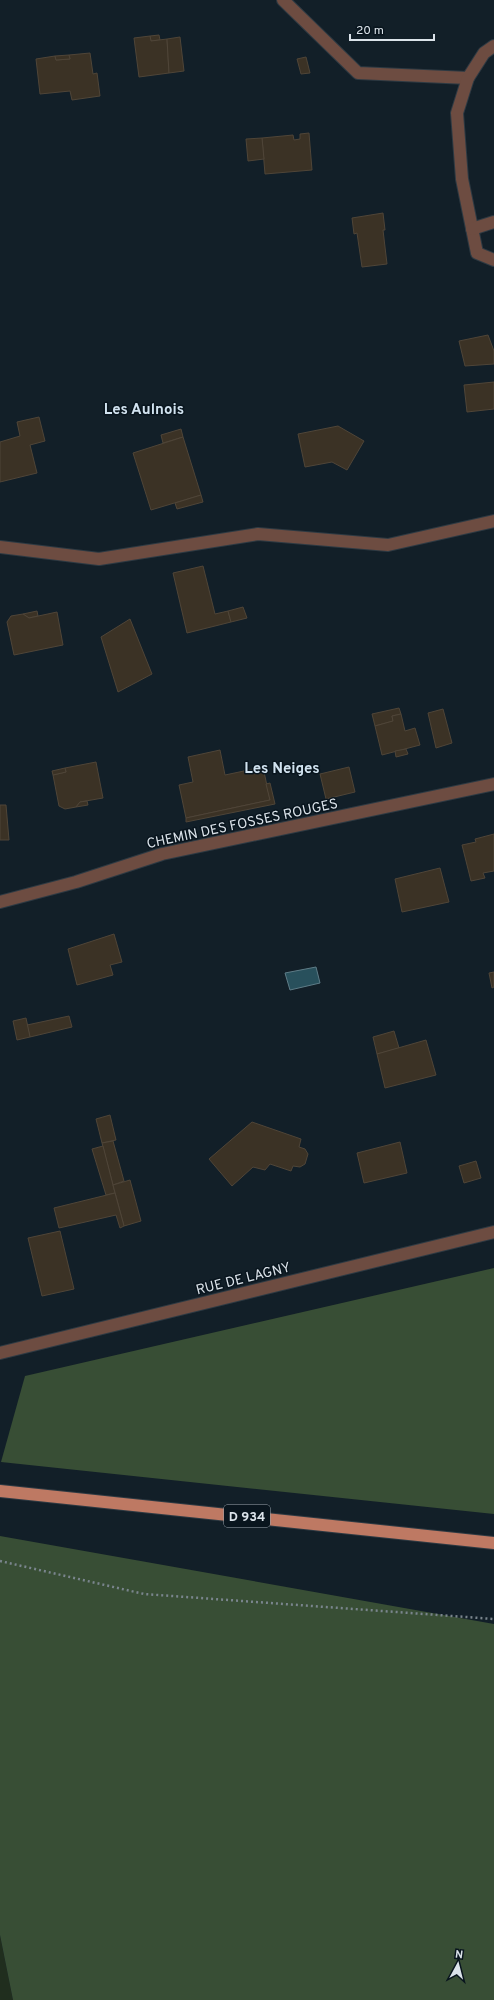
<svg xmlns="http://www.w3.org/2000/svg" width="494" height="2000" font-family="Overpass,sans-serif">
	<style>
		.green { fill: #202e1e }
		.forest { fill: #384e35 }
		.water { fill: #28505c; stroke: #5e7c87 }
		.building { fill: #3b3225; stroke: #4f4538 }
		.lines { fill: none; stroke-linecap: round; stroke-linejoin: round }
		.street-casing { stroke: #2e3a43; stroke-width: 14 }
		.primary-casing { stroke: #2e3a43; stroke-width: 14 }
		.path { stroke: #7a858d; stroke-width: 2.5; stroke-dasharray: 2 3; stroke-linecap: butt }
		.street { stroke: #6d4c41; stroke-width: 12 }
		.primary { stroke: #be7963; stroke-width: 12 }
		.labels { text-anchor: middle; stroke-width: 3; stroke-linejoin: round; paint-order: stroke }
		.shield { fill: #09151e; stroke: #9ca5ad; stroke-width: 1 }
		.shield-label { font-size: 13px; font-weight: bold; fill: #dbe3ea }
		.street-label { font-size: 14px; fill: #dbe3ea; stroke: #09151e }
		.neighbourhood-label { font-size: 15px; font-weight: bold; fill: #d1e2ef; stroke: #09151e }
	</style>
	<rect width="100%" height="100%" fill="#121f28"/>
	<path class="green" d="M0,1935L13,2000H0Z"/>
	<g class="forest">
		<path d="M494,1268V1514L1,1462L25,1376Z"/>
		<path d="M0,1536L494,1624V2000H13L0,1935Z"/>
	</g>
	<path class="water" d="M316,967L320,983L290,990L285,973Z"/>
	<g class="building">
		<path d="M159,35L160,40L151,41L150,36Z"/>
		<path d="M150,36L151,41L167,39L169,73L139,77L134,38Z"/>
		<path d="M180,37L184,71L169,73L167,39Z"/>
		<path d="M90,53L93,74L97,73L100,96L72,100L70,91L40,94L36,59L55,56L56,60L70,59L69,55Z"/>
		<path d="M69,55L70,59L56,60L55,56Z"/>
		<path d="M306,57L310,73L301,74L297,59Z"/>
		<path d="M309,133L312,170L265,174L262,138L293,135L294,140L300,139V134Z"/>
		<path d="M262,138L264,159L248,161L246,139Z"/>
		<path d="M383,213L385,230H383L387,264L362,267L357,233L354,234L352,218Z"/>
		<path d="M488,335L494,351V364L465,366L459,341Z"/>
		<path d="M494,382V409L467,412L464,385Z"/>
		<path d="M39,417L45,441L30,445L37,473L0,482V442L20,436L17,422Z"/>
		<path d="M338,426L364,441L347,470L332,462L305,467L298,434Z"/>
		<path d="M181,429L183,437L163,443L161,435Z"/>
		<path d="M183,437L201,495L151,510L133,453Z"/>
		<path d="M201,495L203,502L177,509L175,503Z"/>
		<path d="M203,566L215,614L228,611L231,622L187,633L173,573Z"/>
		<path d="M243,607L247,618L231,622L228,611Z"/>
		<path d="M37,611L38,616L29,618L23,614Z"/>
		<path d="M57,612L63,645L14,655L7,622L11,616L23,614L29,618Z"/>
		<path d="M130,619L152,674L118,692L101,637Z"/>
		<path d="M399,708L401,714L392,716L393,721L375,726L372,714Z"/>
		<path d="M443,709L452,743L436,748L428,713Z"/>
		<path d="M401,714L405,731L415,728L420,745L382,755L375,726L393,721L392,716Z"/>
		<path d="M406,749L408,754L396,757L395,751Z"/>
		<path d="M220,750L225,775L263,767L270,800L186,818L179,785L193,782L188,757Z"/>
		<path d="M96,762L103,798L80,802L76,807L65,809L59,806L53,775L66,772L65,768Z"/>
		<path d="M349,767L355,792L326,799L320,774Z"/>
		<path d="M65,768L66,772L53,775L52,771Z"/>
		<path d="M270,783L275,804L186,822V818L270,800L266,784Z"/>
		<path d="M87,801L88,805L76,807L80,802Z"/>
		<path d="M0,805H6L9,840H0Z"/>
		<path d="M494,834V871L483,873L485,878L471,881L462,845L476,842L475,839Z"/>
		<path d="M440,868L449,902L402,912L395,879Z"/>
		<path d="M114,934L122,962L110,965L113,975L77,985L68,949Z"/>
		<path d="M494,972V987L492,988L489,973Z"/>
		<path d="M69,1016L72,1027L30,1037L27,1025Z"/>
		<path d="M26,1018L30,1037L17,1040L13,1021Z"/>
		<path d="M394,1031L399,1048L377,1054L373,1037Z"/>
		<path d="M426,1040L436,1075L385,1088L377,1054Z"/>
		<path d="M110,1115L116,1140L102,1143L96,1119Z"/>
		<path d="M252,1122L301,1139L299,1147L305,1149L308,1154L305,1164L300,1167L293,1166L291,1171L270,1164L265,1170L253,1167L232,1186L209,1159Z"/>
		<path d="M113,1141L124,1181L113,1185L102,1143Z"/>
		<path d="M400,1142L407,1173L364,1183L357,1153Z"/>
		<path d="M103,1146L115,1193L106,1195L92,1149Z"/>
		<path d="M476,1161L481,1178L464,1183L459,1166Z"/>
		<path d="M130,1180L141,1221L124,1226L113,1185Z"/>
		<path d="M115,1193L124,1226L120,1228L116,1215L59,1228L54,1208Z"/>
		<path d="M60,1231L74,1289L42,1296L28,1238Z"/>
	</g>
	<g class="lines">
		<g class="street-casing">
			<g id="street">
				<path d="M283,0L358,73L468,78"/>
				<path d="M494,46L484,53L468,78L457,113L462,179L477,253L494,260"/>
				<path d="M472,229L494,222"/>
				<path d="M0,547L99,559L258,534L388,545L494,521"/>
				<path d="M0,902L76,882L162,854L494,784"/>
				<path d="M0,1353L494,1232"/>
			</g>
		</g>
		<g class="primary-casing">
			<path id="primary" d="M0,1491L494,1543"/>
		</g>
		<path class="path" d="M0,1561L144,1594L494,1619"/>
		<use href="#street" class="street"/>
		<use href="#primary" class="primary"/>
	</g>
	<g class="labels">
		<rect class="shield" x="224" y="1505" width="46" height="22" rx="3"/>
		<g class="shield-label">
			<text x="247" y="1521">D 934</text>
		</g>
		<g class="street-label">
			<text transform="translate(242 823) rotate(-12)" y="5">CHEMIN DES FOSSES ROUGES</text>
			<text transform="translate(243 1278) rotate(-14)" y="5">RUE DE LAGNY</text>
		</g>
		<g class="neighbourhood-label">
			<text x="144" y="414">Les Aulnois</text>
			<text x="282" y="773">Les Neiges</text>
		</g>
	</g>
	<g transform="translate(458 1964) rotate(7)" stroke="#09151e" stroke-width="3" paint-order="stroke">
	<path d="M0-3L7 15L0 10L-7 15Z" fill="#dbe3ea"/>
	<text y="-6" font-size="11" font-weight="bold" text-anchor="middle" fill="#dbe3ea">N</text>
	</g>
	<path d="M350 34v6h84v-6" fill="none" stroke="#dbe3ea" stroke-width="2"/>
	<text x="356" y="34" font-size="12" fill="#dbe3ea" stroke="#09151e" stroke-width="3" paint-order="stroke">20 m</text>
</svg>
